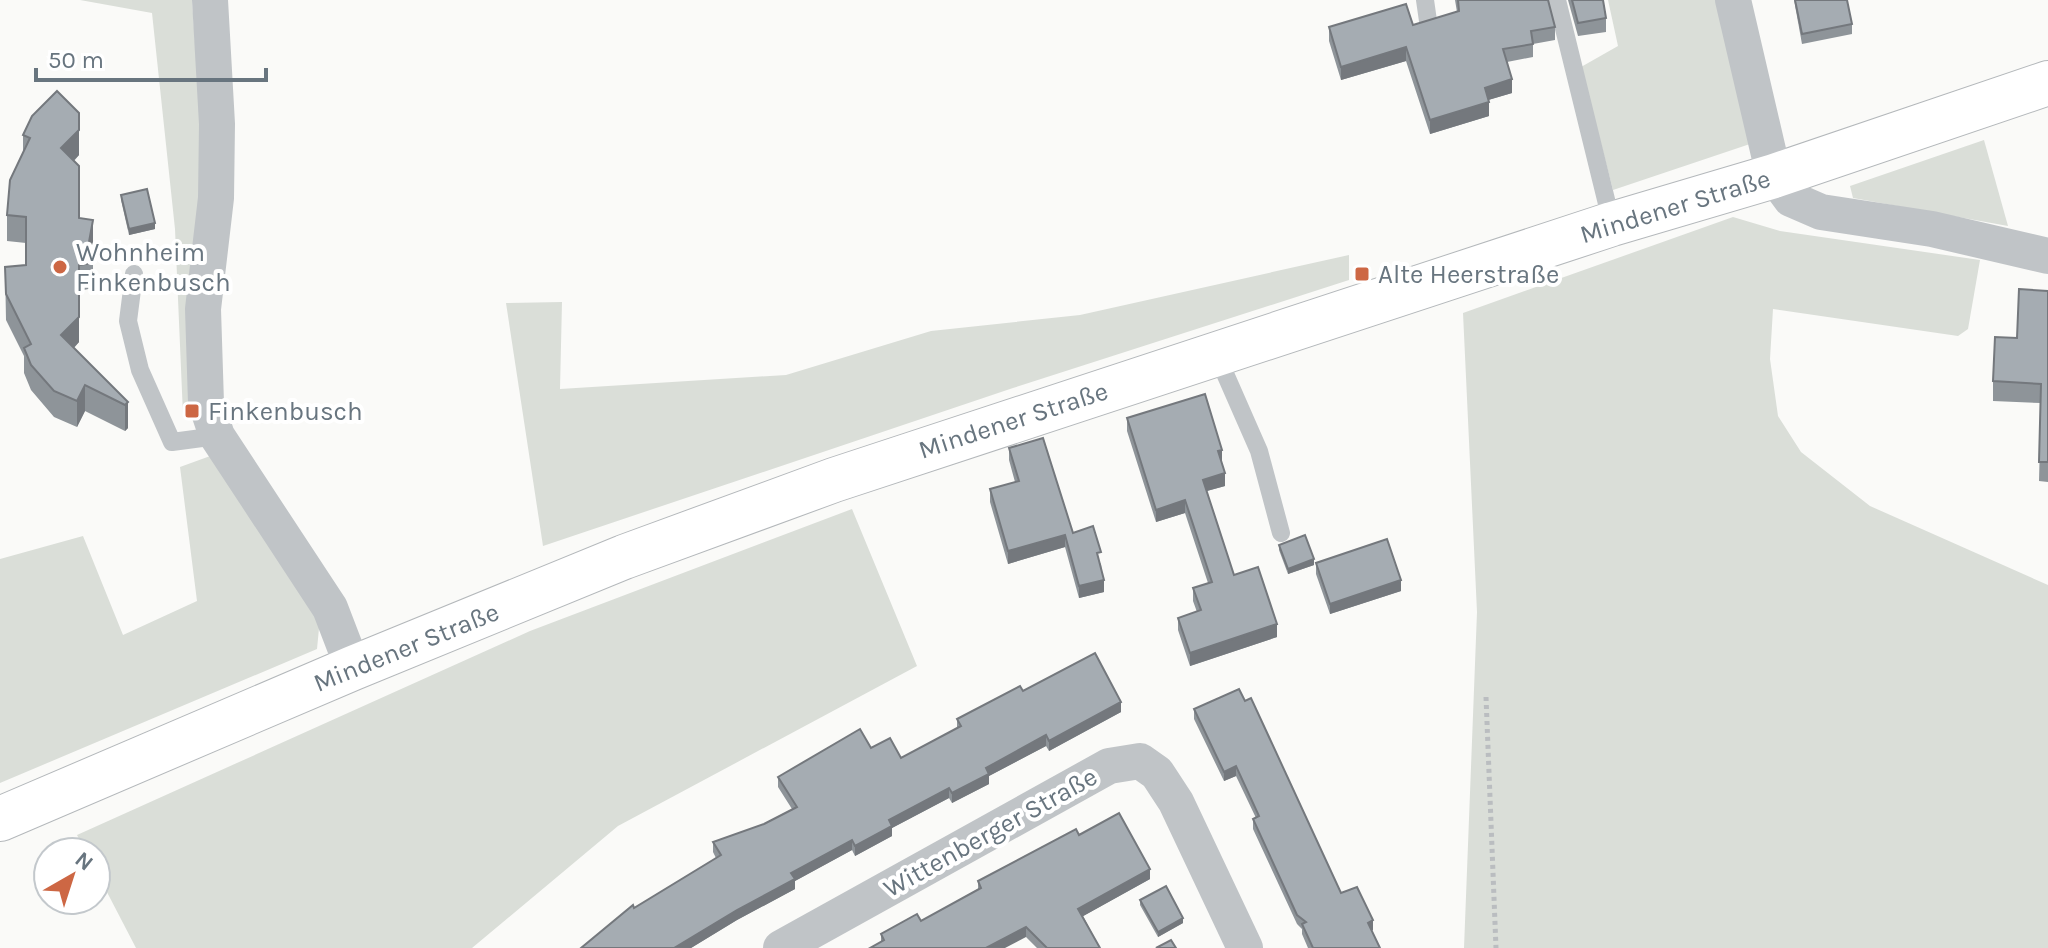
<svg xmlns="http://www.w3.org/2000/svg" width="2048" height="948" font-family="Karla,sans-serif">
	<style>
		.green { fill: #daded8 }
		.lines { fill: none; stroke-linecap: round; stroke-linejoin: round }
		.primary-casing { stroke: #b4b8bb; stroke-width: 46 }
		.path { stroke: #babdc0; stroke-width: 5; stroke-dasharray: 4 4; stroke-linecap: butt }
		.service { stroke: #c0c4c7; stroke-width: 18 }
		.minor { stroke: #c0c4c7; stroke-width: 36 }
		.primary { stroke: #fff; stroke-width: 44 }
		.wall { fill: #8e9499 }
		.shaded-wall { fill: #74787d }
		.building { fill: #a5acb2; stroke: #74787d; stroke-width: 2 }
		.poi-dot { fill: #cd6744; stroke: #fff; stroke-width: 3 }
		.labels { text-anchor: middle; stroke-width: 8; stroke-linejoin: round; paint-order: stroke }
		.street-label { font-size: 26px; fill: #68757f; stroke: #fff }
		.poi-label { font-size: 26px; fill: #68757f; stroke: #fff; text-anchor: start }
	</style>
	<rect width="100%" height="100%" fill="#fafaf8"/>
	<g class="green">
		<path d="M80,0H192L205,183L188,285L194,421L183,415L175,229L152,13Z"/>
		<path d="M1608,0H1720L1750,144L1613,190L1581,67L1618,46Z"/>
		<path d="M1984,140L2008,226L1853,198L1850,186Z"/>
		<path d="M1733,217L1780,231L1980,260L1968,329L1958,336L1773,309L1770,359L1778,416L1801,452L1870,506L2048,585V948H1464L1477,612L1463,313Z"/>
		<path d="M1349,255V280L1013,388L543,546L506,303L562,302L560,389L786,375L931,331L1080,315Z"/>
		<path d="M213,455L320,618L317,649L0,783V559L83,536L123,635L197,601L180,467Z"/>
		<path d="M852,509L917,666L618,826L472,948H136L96,871V852H86L77,835L530,631Z"/>
	</g>
	<g class="lines">
		<g class="primary-casing">
			<path id="primary" d="M0,819L353,668L624,557L834,480L1612,224L1774,176L2048,83"/>
		</g>
		<path class="path" d="M1486,697L1496,948"/>
		<g class="service">
			<path d="M1425,0L1428,21"/>
			<path d="M1557,0L1612,224"/>
			<path d="M134,274L128,321L140,370L172,442L217,436"/>
			<path d="M1216,353L1259,451L1281,533"/>
		</g>
		<g class="minor">
			<path d="M210,0L217,124L216,198L203,309L206,403L217,436L330,608L353,668"/>
			<path d="M1733,0L1774,176L1791,199L1821,212L1932,229L2048,256"/>
			<path d="M781,948L1109,766L1140,761L1157,773L1176,802L1245,948"/>
		</g>
		<use href="#primary" class="primary"/>
	</g>
	<g class="wall">
		<path d="M1455,0H1548L1555,27V40L1533,44V57L1507,62L1512,93L1488,100L1489,116L1430,134L1406,61L1341,80L1329,41V27L1413,25L1457,12Z"/>
		<path d="M1568,0H1603L1606,18V32L1578,36Z"/>
		<path d="M1794,0H1847L1852,24V34L1802,44Z"/>
		<path d="M23,135L79,155L74,161L79,218L93,246L91,255L93,263V288L79,291V342L74,348L128,402V428L125,431L85,411L77,427L54,417L31,390L24,373V356L6,320L5,267L26,265V243L7,241V215L23,152Z"/>
		<path d="M121,195L155,229L129,235L121,200Z"/>
		<path d="M2048,291V482L2039,481L2041,403L1993,401V381L2017,338Z"/>
		<path d="M1127,418L1222,462L1221,463L1225,486L1207,491L1234,575L1277,637L1190,666L1178,630V618L1197,612L1193,601V588L1208,583L1185,513L1156,522L1127,431Z"/>
		<path d="M1009,448L1073,533L1101,564L1104,592L1079,598L1065,547L1008,564L990,502V489L1015,482L1009,460Z"/>
		<path d="M1279,545L1314,565L1288,574L1279,550Z"/>
		<path d="M1316,563L1401,591L1330,614L1316,574Z"/>
		<path d="M1023,691L1121,712L1049,751L1046,746L989,776V784L952,803L949,798L892,828V836L855,856L852,850L795,881V889L737,920L691,948H581L634,908L716,858L713,852V842L764,824L792,809L778,787V777L871,748L901,758L957,728V719Z"/>
		<path d="M1194,709L1341,893L1373,930L1371,931L1380,948H1308L1302,934V929L1297,924L1253,829V819L1256,818L1236,776L1224,781L1194,719Z"/>
		<path d="M1079,835L1150,879L1083,916L1100,948H1037L1026,937L881,942V934L921,921L978,889V881Z"/>
		<path d="M1140,900L1183,923L1158,937L1140,905Z"/>
	</g>
	<g class="shaded-wall">
		<path d="M1406,47V61L1341,80V67Z"/>
		<path d="M1512,79V93L1485,101V88Z"/>
		<path d="M1489,102V116L1430,134V120Z"/>
		<path d="M79,130V155L61,173V148Z"/>
		<path d="M93,220V246L90,263L89,242Z"/>
		<path d="M155,223V229L129,235V229Z"/>
		<path d="M79,317V342L61,361V335Z"/>
		<path d="M85,385V411L77,427V401Z"/>
		<path d="M128,402V428L125,431V405Z"/>
		<path d="M1222,450V462L1218,464V451Z"/>
		<path d="M1225,473V486L1203,492V480Z"/>
		<path d="M1185,500V513L1156,522V510Z"/>
		<path d="M1065,535V547L1008,564V551Z"/>
		<path d="M1314,559V565L1288,574V569Z"/>
		<path d="M1104,580V592L1079,598V586Z"/>
		<path d="M1401,580V591L1330,614V604Z"/>
		<path d="M1277,624V637L1190,666V653Z"/>
		<path d="M1121,702V712L1049,751V741Z"/>
		<path d="M1046,735V746L989,776V784L952,803V793L986,768Z"/>
		<path d="M1236,766V776L1224,781V772Z"/>
		<path d="M949,788V798L892,828V836L855,856V846L889,820Z"/>
		<path d="M852,840V850L795,881V889L737,920L691,948H674L791,873Z"/>
		<path d="M1150,869V879L1078,919V909Z"/>
		<path d="M1183,918V923L1158,937V932Z"/>
		<path d="M1373,920V930L1368,932V923Z"/>
		<path d="M1026,927V937L1005,948H986Z"/>
	</g>
	<g class="building">
		<path d="M1458,0H1548L1555,27L1531,31L1533,44L1503,49L1512,79L1485,88L1489,102L1430,120L1406,47L1341,67L1329,27L1406,4L1413,25L1459,11Z"/>
		<path d="M1572,0H1603L1606,18L1578,23Z"/>
		<path d="M1795,0H1847L1852,24L1802,34Z"/>
		<path d="M57,91L79,113V130L61,148L79,166V218L93,220L89,242L93,263L79,265V317L61,335L128,402L125,405L85,385L77,401L54,391L31,365L24,348L31,344L6,294L5,267L26,265V217L7,215L10,180L30,138L23,135L32,116Z"/>
		<path d="M147,189L155,223L129,229L121,195Z"/>
		<path d="M2019,289L2048,291V462H2039L2041,384L1993,381L1995,337L2017,338Z"/>
		<path d="M1205,394L1222,450L1218,451L1225,473L1203,480L1234,575L1258,567L1277,624L1190,653L1178,618L1201,610L1193,588L1212,582L1185,500L1156,510L1127,418Z"/>
		<path d="M1043,438L1073,533L1093,526L1101,552L1097,553L1104,580L1079,586L1065,535L1008,551L990,489L1019,481L1009,448Z"/>
		<path d="M1305,535L1314,559L1288,569L1279,545Z"/>
		<path d="M1387,539L1401,580L1330,604L1316,563Z"/>
		<path d="M1095,653L1121,702L1049,741L1046,735L986,768L989,774L952,793L949,788L889,820L892,826L855,846L852,840L791,873L795,879L737,910L674,948H581L633,905L634,908L721,855L713,842L764,824L797,807L778,777L860,729L871,748L890,738L901,758L961,726L957,719L1020,686L1023,691Z"/>
		<path d="M1239,689L1245,701L1251,698L1341,893L1357,887L1373,920L1368,923L1380,948H1313L1302,924L1306,922L1297,915L1253,819L1259,816L1236,766L1224,772L1194,709Z"/>
		<path d="M1119,813L1150,869L1078,909L1100,948H1047L1026,927L986,948H870L884,940L881,934L917,914L921,921L981,888L978,881L1076,829L1079,835Z"/>
		<path d="M1166,886L1183,918L1158,932L1140,900Z"/>
		<path d="M1171,940L1176,948H1156Z"/>
	</g>
	<g class="poi-dot">
		<circle cx="60" cy="267" r="8"/>
		<rect x="1354" y="266" width="16" height="16" rx="4"/>
		<rect x="184" y="403" width="16" height="16" rx="4"/>
	</g>
	<g class="labels">
		<g class="street-label">
			<text transform="translate(1675 206) rotate(-17)" y="9">Mindener Straße</text>
			<text transform="translate(1013 420) rotate(-18)" y="9">Mindener Straße</text>
			<text transform="translate(406 647) rotate(-22)" y="9">Mindener Straße</text>
			<text transform="translate(990 832) rotate(-29)" y="9">Wittenberger Straße</text>
		</g>
		<g class="poi-label">
			<text x="76" y="261">Wohnheim<tspan x="76" dy="30">Finkenbusch</tspan></text>
			<text x="1378" y="283">Alte Heerstraße</text>
			<text x="208" y="420">Finkenbusch</text>
		</g>
	</g>
	<g transform="translate(72 876) rotate(39)"><circle r="38" fill="#ffffff" stroke="#c3c8cc" stroke-width="2"/>
	<path d="M0-6L14 30L0 20L-14 30Z" fill="#cd6744"/>
	<text y="-12" font-size="22" font-weight="bold" text-anchor="middle" fill="#68757f">N</text>
	</g>
	<path d="M36 68v12h230v-12" fill="none" stroke="#68757f" stroke-width="4"/>
	<text x="48" y="68" font-size="24" fill="#68757f" stroke="#ffffff" stroke-width="6" paint-order="stroke">50 m</text>
</svg>
